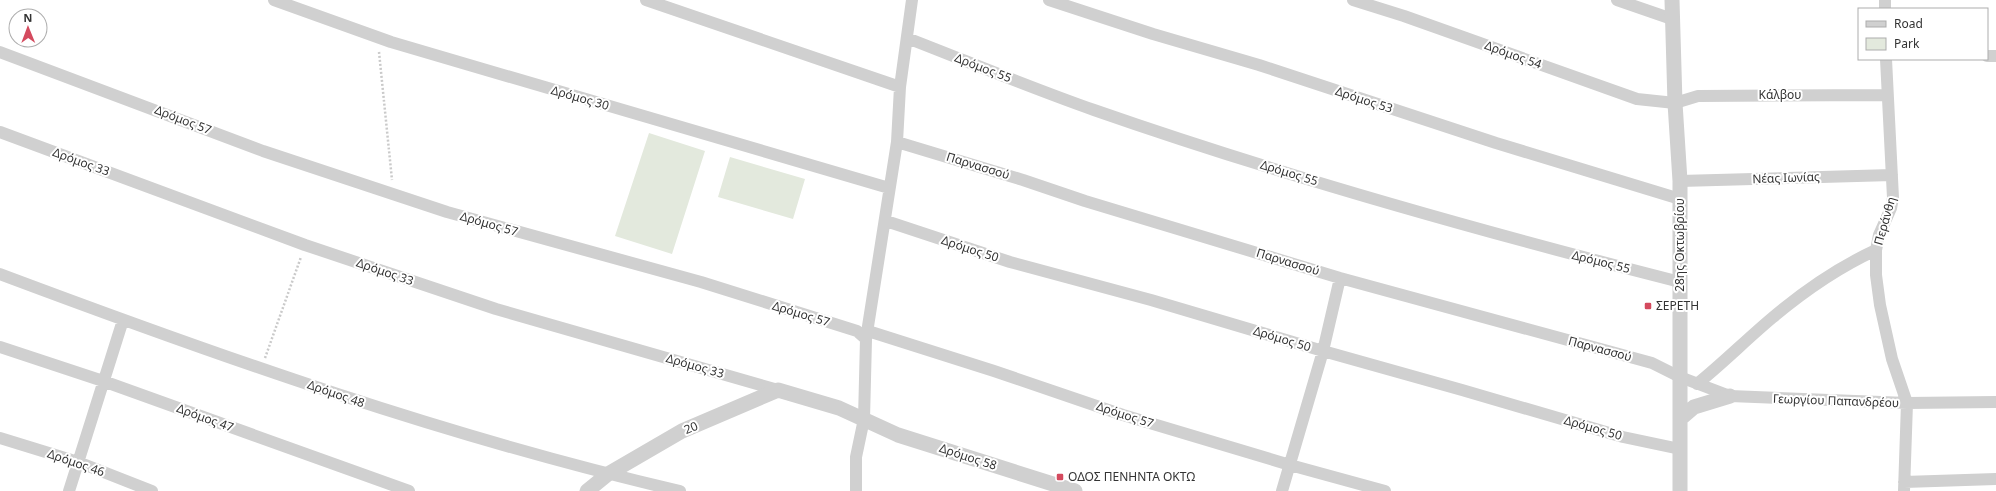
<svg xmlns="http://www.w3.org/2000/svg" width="1996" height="491" viewBox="0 0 1996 491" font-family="'Noto Sans',sans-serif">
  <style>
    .green { fill: #e3e9dd }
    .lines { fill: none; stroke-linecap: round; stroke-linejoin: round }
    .path { stroke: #cacaca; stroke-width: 2.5; stroke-dasharray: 2 2; stroke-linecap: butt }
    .minor { stroke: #d0d0d0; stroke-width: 12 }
    .tertiary { stroke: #d0d0d0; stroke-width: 15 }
    .poi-dot { fill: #d44a5e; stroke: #fff; stroke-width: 1.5 }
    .labels { text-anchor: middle; stroke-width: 4; stroke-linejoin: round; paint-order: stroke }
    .street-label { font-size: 12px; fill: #333; stroke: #fff }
    .poi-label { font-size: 12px; fill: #333; stroke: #fff; text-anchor: start }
  </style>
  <rect width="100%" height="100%" fill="#fff"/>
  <path class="green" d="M649,133L705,151L672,254L615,236Z
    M730,157L805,179L793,219L718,197Z"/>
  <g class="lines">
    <path class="path" d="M379,52L392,180
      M265,358L301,257"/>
    <path class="minor" d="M274,0L391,42L889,188
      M646,0L900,87
      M1049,0L1153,34L1259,65L1496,143L1680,199
      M1353,0L1404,16L1637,99L1675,103L1698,96L1887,95
      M1617,0L1672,19
      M1885,0V9
      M907,38C969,62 1031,88 1094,110C1286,177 1483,232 1680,282
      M0,52L263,151L447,212L701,282L857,331L866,339
      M1987,56H1996
      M1886,59L1893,198L1891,208L1879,235L1876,250V275L1880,305L1892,359L1907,403L1904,491
      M0,132L305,245L496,309L778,390
      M897,142L1023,180L1085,201L1340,278L1652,363L1680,377L1730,396L1907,403L1996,402
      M1680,181L1892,175
      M886,221L1010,262L1151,300L1323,351L1462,390L1623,437L1680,449
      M0,274C224,358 447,437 680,491
      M868,331L994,371L1123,415L1290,465L1385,491
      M0,347L103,381L409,491
      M1697,384C1723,363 1747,339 1772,318C1804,291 1839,267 1876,250
      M0,438L78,462L152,491
      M1904,482L1996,479
      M69,491L123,320
      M856,491V457L864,419L866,339L897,142L900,87L912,0
      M1282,491L1323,351L1340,278"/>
    <path class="tertiary" d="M1672,0L1675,103L1680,181V491
      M1680,419L1694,407L1730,396
      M587,491L608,474L682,431L778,390L839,408L898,435L1075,491"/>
  </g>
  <g class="poi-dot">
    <rect x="1644" y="302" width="8" height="8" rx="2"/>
    <rect x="1056" y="473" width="8" height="8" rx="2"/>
  </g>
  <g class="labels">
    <g class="street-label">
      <text transform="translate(1513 55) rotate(20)" y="4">Δρόμος 54</text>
      <text transform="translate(983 68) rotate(21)" y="4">Δρόμος 55</text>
      <text x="1780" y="99">Κάλβου</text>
      <text transform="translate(580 98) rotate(16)" y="4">Δρόμος 30</text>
      <text transform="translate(1364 100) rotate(18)" y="4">Δρόμος 53</text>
      <text transform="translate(183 120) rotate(21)" y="4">Δρόμος 57</text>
      <text transform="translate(81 162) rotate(20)" y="4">Δρόμος 33</text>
      <text transform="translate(978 166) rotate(17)" y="4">Παρνασσού</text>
      <text transform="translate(1289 173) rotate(17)" y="4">Δρόμος 55</text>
      <text transform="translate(1786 178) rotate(-2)" y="4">Νέας Ιωνίας</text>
      <text transform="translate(1885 221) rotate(-74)" y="4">Περάνθη</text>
      <text transform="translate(489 224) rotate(16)" y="4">Δρόμος 57</text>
      <text transform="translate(1680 245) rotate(-90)" y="4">28ης Οκτωβρίου</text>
      <text transform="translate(970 249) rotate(18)" y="4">Δρόμος 50</text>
      <text transform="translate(1288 262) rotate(17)" y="4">Παρνασσού</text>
      <text transform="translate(1601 262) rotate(14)" y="4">Δρόμος 55</text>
      <text transform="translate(385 272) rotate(19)" y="4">Δρόμος 33</text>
      <text transform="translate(801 314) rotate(17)" y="4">Δρόμος 57</text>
      <text transform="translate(1282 339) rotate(17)" y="4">Δρόμος 50</text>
      <text transform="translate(1600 349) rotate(15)" y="4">Παρνασσού</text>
      <text transform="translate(695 366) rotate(16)" y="4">Δρόμος 33</text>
      <text transform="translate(336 394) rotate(19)" y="4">Δρόμος 48</text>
      <text transform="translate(1836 401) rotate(2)" y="4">Γεωργίου Παπανδρέου</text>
      <text transform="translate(1125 415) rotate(18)" y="4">Δρόμος 57</text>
      <text transform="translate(205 418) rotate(20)" y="4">Δρόμος 47</text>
      <text transform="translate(691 428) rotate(-23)" y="4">20</text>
      <text transform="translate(1593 428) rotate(16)" y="4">Δρόμος 50</text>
      <text transform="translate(968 457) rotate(18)" y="4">Δρόμος 58</text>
      <text transform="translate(76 463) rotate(19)" y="4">Δρόμος 46</text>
    </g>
    <g class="poi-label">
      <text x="1656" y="310">ΣΕΡΕΤΗ</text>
      <text x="1068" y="481">ΟΔΟΣ ΠΕΝΗΝΤΑ ΟΚΤΩ</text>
    </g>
  </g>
  <rect x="1858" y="8" width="130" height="52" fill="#ffffff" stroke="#adadad"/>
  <rect x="1866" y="21" width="20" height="6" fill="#d0d0d0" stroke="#adadad"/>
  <text x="1894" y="28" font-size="12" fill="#333333">Road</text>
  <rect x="1866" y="38" width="20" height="12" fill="#e3e9dd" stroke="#adadad"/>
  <text x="1894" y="48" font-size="12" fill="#333333">Park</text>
  <g transform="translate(28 28) rotate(359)"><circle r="19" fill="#ffffff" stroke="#adadad"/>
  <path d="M0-3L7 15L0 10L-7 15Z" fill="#d44a5e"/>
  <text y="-6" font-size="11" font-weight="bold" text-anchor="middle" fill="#333333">N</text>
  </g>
</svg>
